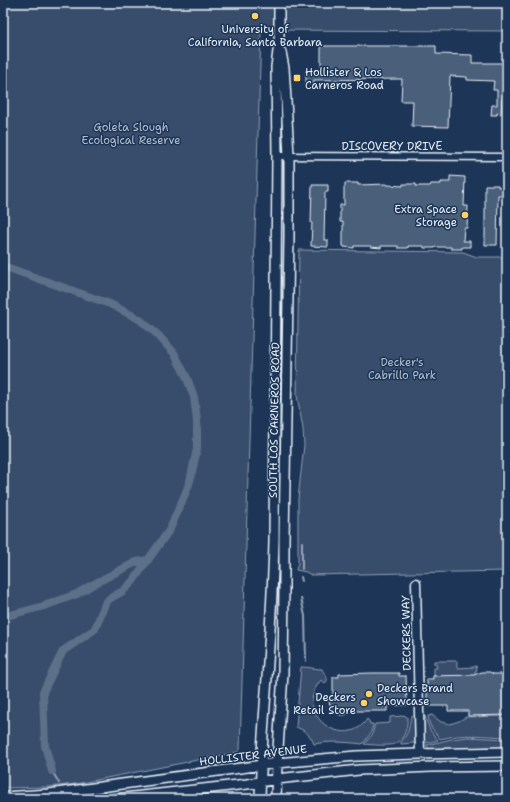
<svg xmlns="http://www.w3.org/2000/svg" width="510" height="802" viewBox="0 0 510 802" font-family="'Shantell Sans',sans-serif">
  <style>
    .green { fill: #374d6c; stroke: #909fb2 }
    .lines { fill: none; stroke-linecap: round; stroke-linejoin: round }
    .stream { stroke: #95a4b5; stroke-width: 2 }
    .canal { stroke: #5d7089; stroke-width: 8 }
    .building { fill: #495e7a; stroke: #e8f1f8 }
    .minor-casing { stroke: #e8f1f8; stroke-width: 9 }
    .tertiary-casing { stroke: #e8f1f8; stroke-width: 11 }
    .secondary-casing { stroke: #e8f1f8; stroke-width: 12 }
    .minor { stroke: #1d3557; stroke-width: 6 }
    .tertiary { stroke: #1d3557; stroke-width: 8 }
    .secondary { stroke: #1d3557; stroke-width: 9 }
    .poi-dot { fill: #ffd166; stroke: #1d3557; stroke-width: 1.5 }
    .labels { text-anchor: middle; stroke-width: 3; stroke-linejoin: round; paint-order: stroke }
    .poi-label { font-size: 11px; fill: #e8f1f8; stroke: #1d3557; text-anchor: start }
    .park-label { font-size: 11px; fill: #b3c0ce; stroke: #1d3557 }
    .street-label { font-size: 11px; fill: #e8f1f8; stroke: #1d3557 }
  </style>
  <rect width="100%" height="100%" fill="#1d3557"/>
  <filter id="ink" filterUnits="userSpaceOnUse"><feTurbulence type="fractalNoise" baseFrequency=".025" numOctaves="2"/><feDisplacementMap in="SourceGraphic" scale="8" xChannelSelector="R" yChannelSelector="G"/><feConvolveMatrix kernelMatrix="1 2 1 2 8 2 1 2 1" color-interpolation-filters="sRGB"/></filter>
  <g filter="url(#ink)">
    <path class="green" d="M3,3H507V31L261,30L240,750L238,752L76,784L48,787L3,788Z
      M299,250L463,252L477,257H507V571L311,575L306,572L296,570L298,563V499L304,445L303,429L297,395Z
      M434,661H457V668L474,667L476,666L477,670L475,671V676H434V668H437L436,664H434Z
      M301,667C308,667 315,669 322,669C324,674 328,676 327,681L325,683L321,680C291,714 346,752 367,719L369,721L370,724H373C372,732 368,738 362,744C346,742 330,741 314,744C311,735 304,730 296,727Z
      M404,715L407,717C408,725 405,740 395,744C390,746 371,745 364,744L372,735L375,724L390,723V717L403,716Z
      M432,715L441,722L450,724L459,721L466,717L507,716V737C482,736 465,733 440,739C434,731 429,727 428,716Z
      M411,716H415V743L401,744V742C405,737 408,733 409,727C410,723 410,719 411,716Z
      M425,716L430,730L438,740L431,742L424,743V719H425Z
      M468,737L507,739V747L489,748L488,747H486V748L432,749L428,748L426,745L452,739Z"/>
    <g class="lines">
      <path class="stream" d="M302,542V569
        M301,577L302,581
        M301,598L305,616L306,661
        M52,771L59,783"/>
      <path class="canal" d="M3,266L110,304L139,319L158,335L174,353L187,378L194,397L197,421V449L190,481L186,492L170,529L133,581L123,591L109,599L105,604L95,629L63,651L43,692L45,746L52,771
        M3,617L44,606L77,594L90,586L136,562L148,560"/>
    </g>
    <path class="building" d="M321,46H436V54L472,55V63H507V99H502L501,114L497,113V115H491L492,105H497V90H493L494,81L467,80V77L450,76L448,127L412,126L413,101H401L402,79L314,80V84H306V71H321Z
      M450,176L465,177L464,206H468L467,228H464L463,241H470V247H462V249H451V247H435V248H424V246H408V248H398V246H381V248L371,247V246H354V248L344,247V246H343V222H340V205H344V187H345V183H358V185L387,184V185L403,186V184H416V186H430L431,184H441V182H450Z
      M312,185H328V192H325L324,240H328V247L311,246L312,223H311Z
      M485,185H498V187H507V195H498L497,245H485Z
      M482,672H490L493,674H507V715L468,716V711H448V706H427V679H433V676L474,675Z
      M372,673H399V676H406L407,705L387,706V711H352L345,715H340L334,712L331,708L329,702L331,695L333,693V677H339V674Z"/>
    <g class="lines">
      <g class="minor-casing">
        <path id="minor" d="M277,156L507,157"/>
      </g>
      <g class="tertiary-casing">
        <path id="tertiary" d="M416,583L420,754"/>
      </g>
      <g class="secondary-casing">
        <path id="secondary" d="M3,797L49,794L277,763L356,756L420,754L507,752
          M115,799L186,791L247,784L277,779L359,770L432,767L507,766
          M260,799C261,758 264,718 267,678C270,632 273,586 274,541L277,156L276,67L279,43V3
          M276,799L277,763L283,674L284,587V539L289,237V156L286,100L284,68L281,52"/>
      </g>
      <use href="#minor" class="minor"/>
      <use href="#tertiary" class="tertiary"/>
      <use href="#secondary" class="secondary"/>
    </g>
  </g>
  <g class="poi-dot">
    <circle cx="255" cy="16" r="4"/>
    <rect x="293" y="74" width="8" height="8" rx="2"/>
    <circle cx="465" cy="215" r="4"/>
    <circle cx="369" cy="694" r="4"/>
    <circle cx="364" cy="703" r="4"/>
  </g>
  <g class="labels">
    <g class="poi-label">
      <text x="255" y="33" text-anchor="middle">University of<tspan x="255" dy="13">California, Santa Barbara</tspan></text>
      <text x="305" y="76">Hollister &amp; Los<tspan x="305" dy="13">Carneros Road</tspan></text>
      <text x="457" y="213" text-anchor="end">Extra Space<tspan x="457" dy="13">Storage</tspan></text>
      <text x="377" y="692">Deckers Brand<tspan x="377" dy="13">Showcase</tspan></text>
      <text x="356" y="701" text-anchor="end">Deckers<tspan x="356" dy="13">Retail Store</tspan></text>
    </g>
    <g class="park-label">
      <text x="131" y="131">Goleta Slough<tspan x="131" dy="13">Ecological Reserve</tspan></text>
      <text x="402" y="366">Decker's<tspan x="402" dy="13">Cabrillo Park</tspan></text>
    </g>
    <g class="street-label">
      <text x="392" y="150">DISCOVERY DRIVE</text>
      <text transform="translate(274 420) rotate(-89)" y="4">SOUTH LOS CARNEROS ROAD</text>
      <text transform="translate(406 633) rotate(-91)" y="4">DECKERS WAY</text>
      <text transform="translate(253 755) rotate(-7)" y="4">HOLLISTER AVENUE</text>
    </g>
  </g>
  <rect width="510" height="802" fill="none" stroke="#1d3557" stroke-width="16"/>
  <rect x="8" y="8" width="494" height="786" fill="none" stroke="#e8f1f8" stroke-width="1.5" filter="url(#ink)"/>
</svg>
